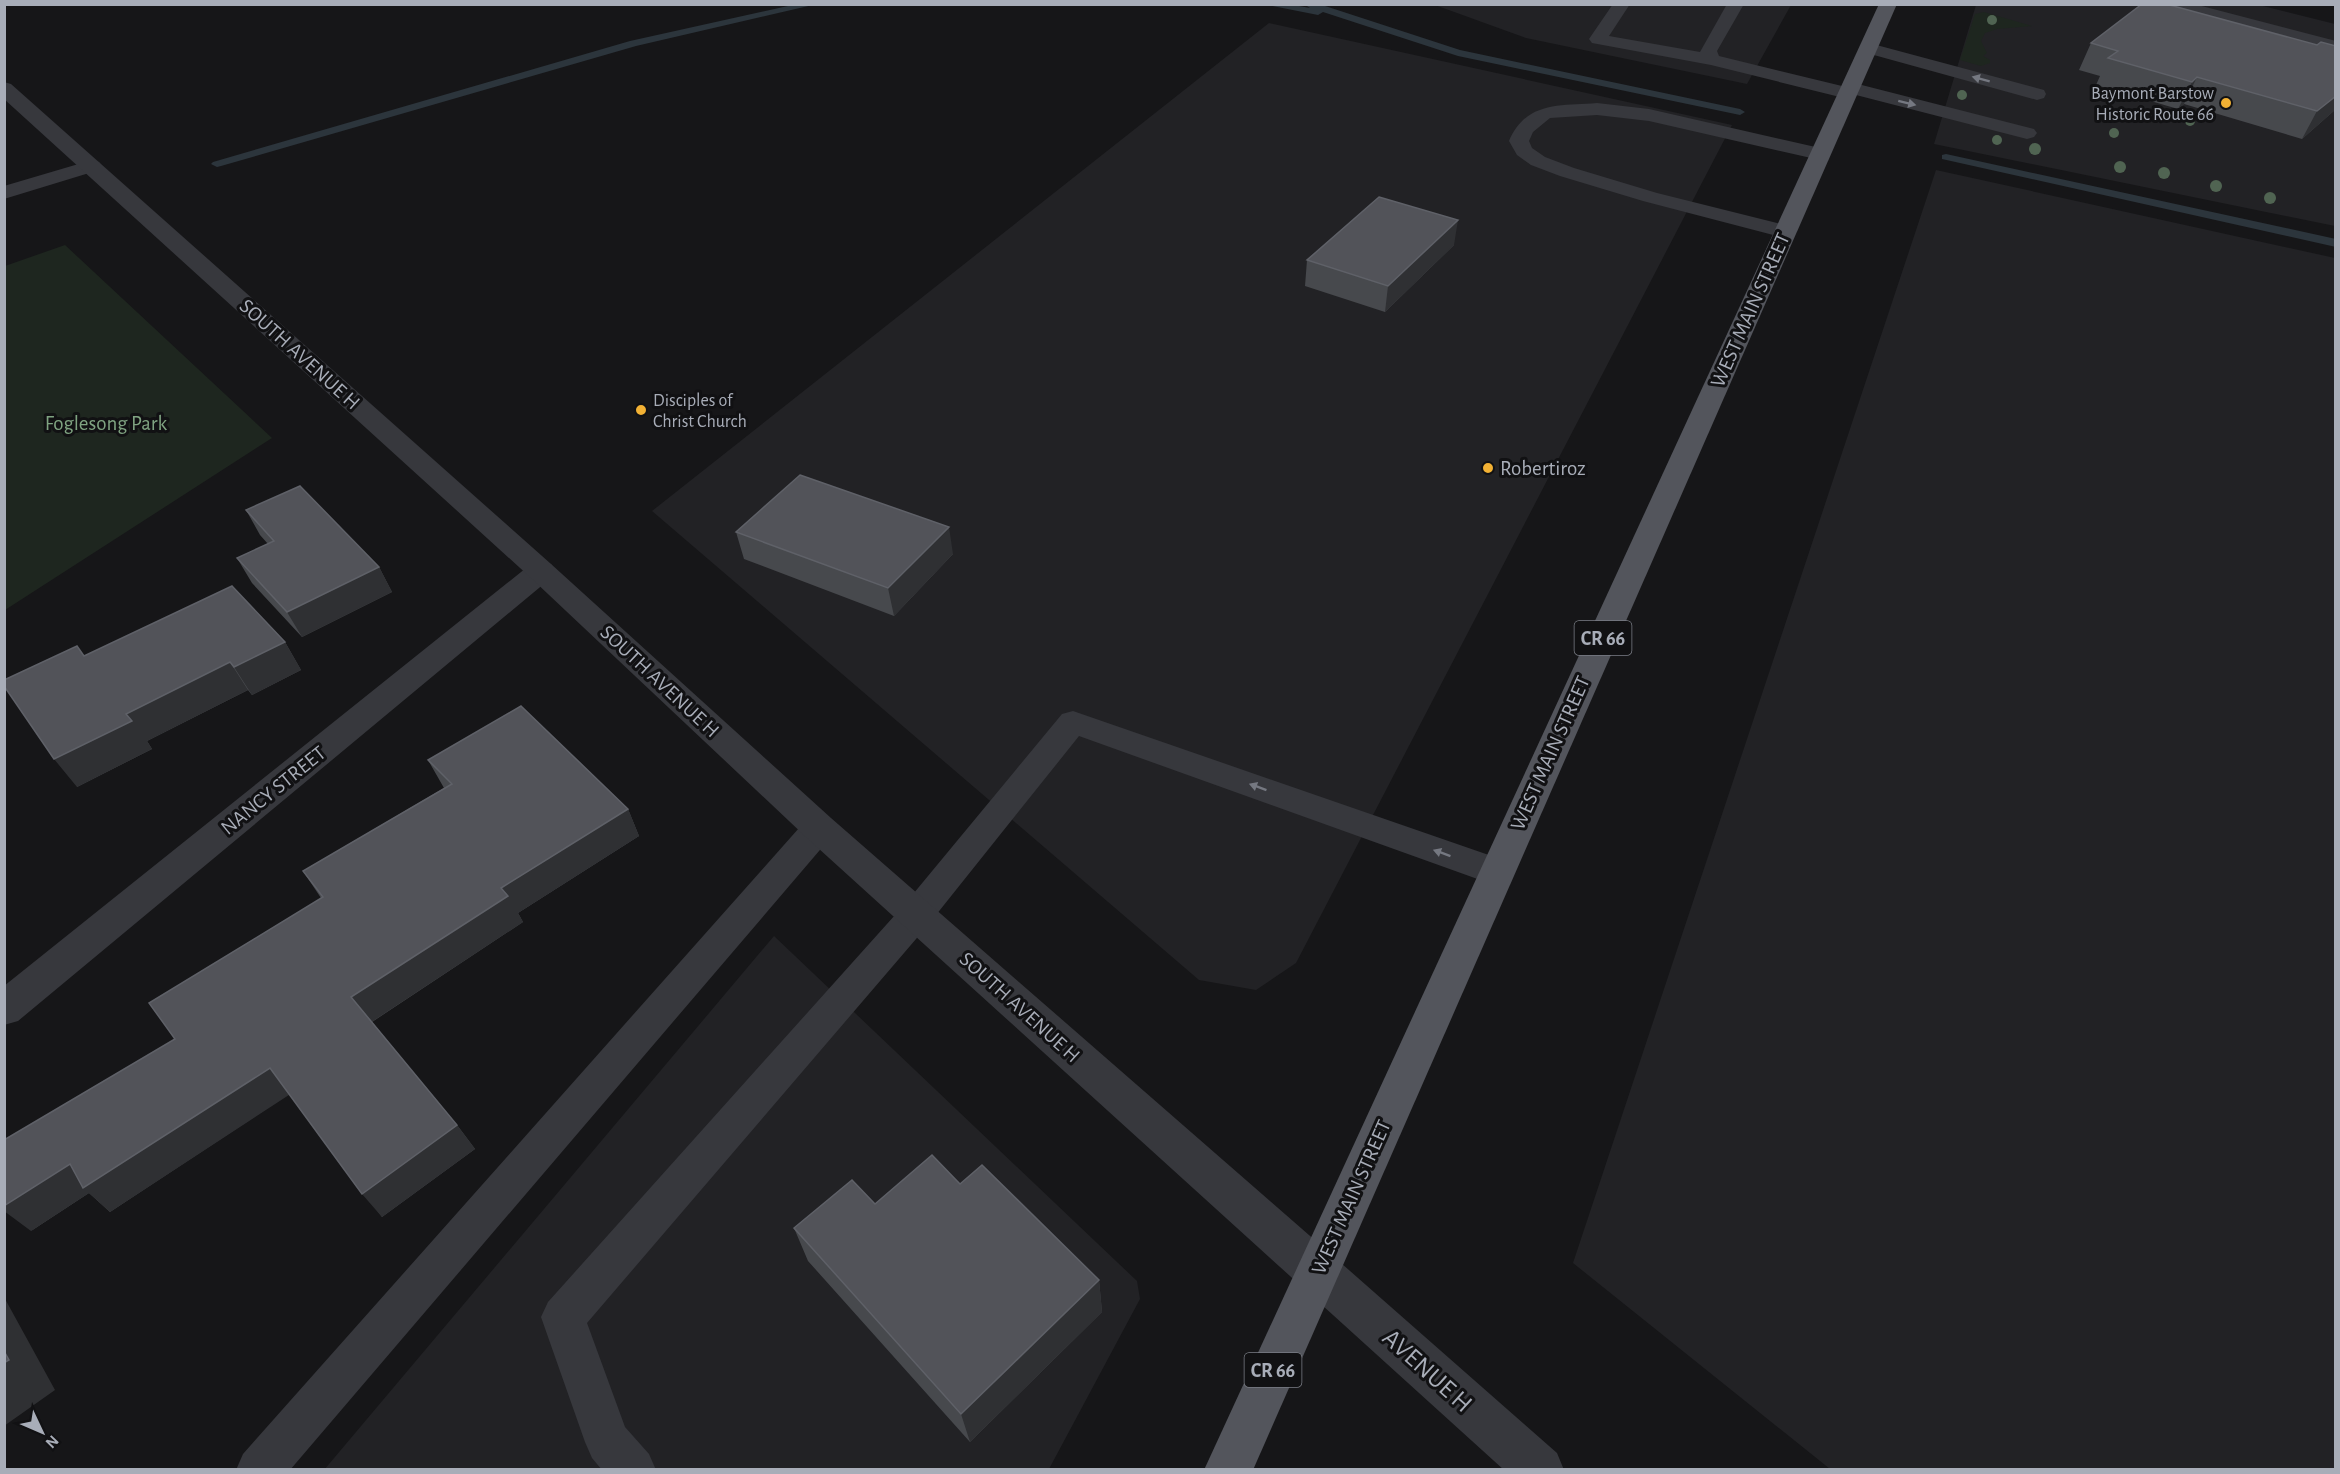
<svg xmlns="http://www.w3.org/2000/svg" width="2340" height="1474" viewBox="0 0 2340 1474" font-family="'Alegreya Sans',sans-serif">
  <style>
    .built { fill: #222225 }
    .green { fill: #1e261f }
    .lines { fill: none; stroke-linecap: round; stroke-linejoin: round }
    .stream { fill: #2c353c; fill-rule: evenodd }
    .service { fill: #37383d; fill-rule: evenodd }
    .minor { fill: #37383d; fill-rule: evenodd }
    .tertiary { fill: #37383d; fill-rule: evenodd }
    .primary { fill: #53555c; fill-rule: evenodd }
    .tree { fill: #506452 }
    .wall { fill: #47494d }
    .shaded-wall { fill: #2f3033 }
    .building { fill: #525359; stroke: #5f6168; stroke-width: 1.5 }
    .oneway { fill: #757881 }
    .poi-dot { fill: #f2b134; stroke: #111113; stroke-width: 2 }
    .labels { text-anchor: middle; stroke-width: 6; stroke-linejoin: round; paint-order: stroke }
    .far-poi-label { font-size: 18px; fill: #a8adb8; stroke: #111113; text-anchor: end }
    .shield { fill: #111113; stroke: #7b7e86; stroke-width: 1.5 }
    .shield-label { font-size: 20px; font-weight: bold; fill: #a8adb8 }
    .street-label { font-size: 21px; fill: #a8adb8; stroke: #111113 }
    .park-label { font-size: 21px; fill: #7fa381; stroke: #111113 }
    .poi-label { font-size: 21px; fill: #a8adb8; stroke: #111113; text-anchor: start }
    .near-street-label { font-size: 26px; fill: #a8adb8; stroke: #111113 }
  </style>
  <rect width="100%" height="100%" fill="#161618"/>
  <path class="built" d="M2255,4L2335,24V226L1934,144L1976,5Z
    M1435,5H1791L1747,84L1526,38Z
    M1269,23L1732,125L1296,963L1256,990L1199,980L652,511Z
    M1936,170L2335,258V1469H1830L1573,1263Z
    M774,936L1137,1281L1140,1299L1049,1469L324,1470Z"/>
  <path class="green" d="M1984,12L2032,26L1997,29L1985,33L1981,41L1987,53L1983,56L1990,60V63L1981,66L1960,60L1975,14Z
    M65,245L272,438L5,610V266Z"/>
  <g class="lines">
    <path class="stream" d="M797,4H817L636,46L221,166L217,167L211,164L213,162L630,41Z
      M1262,4H1288L1310,8L1304,4H1319L1460,50L1740,109L1745,112L1740,115L1458,56L1323,12L1318,15Z
      M1946,154L2336,239V247L1942,159V155Z"/>
    <path class="service" d="M1613,4H1630L1609,36L1700,52L1727,4H1744L1717,51L1719,56L1842,86L1850,82L2034,129L2037,133L2034,137L2027,139L1856,95L1848,99L1711,65L1592,43L1589,39Z
      M2164,4H2194L2336,41V52L2166,8Z
      M1869,43L2044,90L2046,94L2044,98L2037,100L1863,52L1860,48L1863,44Z
      M1597,103L1649,109L1820,148L1827,150L1830,154L1827,158L1820,160L1649,121L1597,115L1550,118L1533,132L1529,141L1532,148L1545,157L1574,168L1657,193L1793,227L1796,232L1793,237L1785,238L1643,201L1560,176L1531,165L1517,155L1509,141C1526,101 1560,106 1597,103Z
      M92,160L99,162L102,166L99,170L4,199V186Z
      M1073,711L1509,862L1514,872L1509,882L1497,886L1079,736L928,925L587,1323L625,1427L649,1454L656,1470H602L592,1458L585,1442L541,1317L548,1302L904,905L1062,714Z
      M819,815L831,819L836,828L831,837L290,1470H236L243,1454L807,819Z"/>
    <path class="minor" d="M541,561L551,564L556,571L551,578L18,1021L4,1025V986L531,564Z
      M1317,1249L1333,1256L1557,1453L1564,1470H1504L1301,1286L1295,1271L1301,1256Z"/>
    <path class="tertiary" d="M4,82L11,84L551,564L831,818L1333,1256L1339,1271L1333,1286L1317,1293L1301,1286L807,838L531,578L4,99Z"/>
    <path class="primary" d="M1879,4H1897L1253,1470H1204Z"/>
  </g>
  <g class="tree">
    <circle cx="1992" cy="20" r="5"/>
    <circle cx="1962" cy="95" r="5"/>
    <circle cx="2190" cy="121" r="5"/>
    <circle cx="2114" cy="133" r="5"/>
    <circle cx="1997" cy="140" r="5"/>
    <circle cx="2035" cy="149" r="6"/>
    <circle cx="2120" cy="167" r="6"/>
    <circle cx="2164" cy="173" r="6"/>
    <circle cx="2216" cy="186" r="6"/>
    <circle cx="2270" cy="198" r="6"/>
  </g>
  <path class="wall" d="M2091,43L2317,45L2336,46V109L2302,139L2184,104L2178,109L2096,85L2100,76L2079,70Z
    M1454,245L1385,312L1305,286L1307,260Z
    M246,510L379,567L392,592L302,637L252,583L237,558L268,544L260,535Z
    M736,532L953,554L894,616L744,559Z
    M285,642L301,670L252,695L248,690L147,741L152,749L77,787L84,656Z
    M428,760L628,809L639,836L518,913L523,922L372,1022L457,1125L475,1149L382,1217L289,1094L110,1212L89,1193L31,1231L175,1039L321,898L303,871L444,788Z
    M960,1184L1099,1280L1102,1312L970,1442L808,1261L794,1228L875,1204Z"/>
  <path class="shaded-wall" d="M2197,77L2184,104L2178,109L2192,82Z
    M2336,96V109L2302,139L2317,111Z
    M1458,220L1454,245L1385,312L1388,286Z
    M949,527L953,554L894,616L888,588Z
    M379,567L392,592L302,637L287,612Z
    M285,642L301,670L252,695L234,667Z
    M230,662L248,690L147,741L152,749L77,787L54,759L126,714Z
    M628,809L639,836L518,913L523,922L370,1023L351,997L501,888Z
    M270,1068L292,1093L110,1212L89,1193L31,1231L4,1211V1206L70,1164Z
    M457,1125L475,1149L382,1217L362,1194Z
    M1099,1280L1102,1312L970,1442L961,1414Z
    M4,1297L55,1390L4,1426Z"/>
  <path class="building" d="M2142,4H2166L2317,45L2321,42L2336,46V96L2317,111L2197,77L2192,82L2108,58L2118,51L2091,43Z
    M1379,197L1458,220L1388,286L1307,260Z
    M800,475L949,527L888,588L736,532Z
    M300,486L379,567L287,612L237,558L274,541L246,510Z
    M232,586L285,642L234,667L230,662L126,714L132,721L54,759L4,686V680L77,646L84,656Z
    M521,706L628,809L501,888L508,896L351,997L457,1125L362,1194L270,1068L83,1188L70,1164L4,1206V1140L175,1039L149,1003L323,897L303,871L452,784L428,760Z
    M932,1155L960,1184L982,1165L1099,1280L961,1414L794,1228L852,1180L875,1204Z
    M4,1351L9,1360L4,1363Z"/>
  <defs><path id="oneway-solid" d="M-6-.8H1V-3.2L6.5 0L1 3.2V.8H-6Z" transform="scale(1.5)"/></defs>
  <g class="oneway">
    <use href="#oneway-solid" transform="translate(1981 79) rotate(-165)"/>
    <use href="#oneway-solid" transform="translate(1907 103) rotate(14)"/>
    <use href="#oneway-solid" transform="translate(1258 787) rotate(-160)"/>
    <use href="#oneway-solid" transform="translate(1442 853) rotate(-160)"/>
  </g>
  <g class="poi-dot">
    <circle cx="2226" cy="103" r="6"/>
    <circle cx="641" cy="410" r="6"/>
    <circle cx="1488" cy="468" r="6"/>
  </g>
  <g class="labels">
    <g class="far-poi-label">
      <text x="2214" y="99">Baymont Barstow<tspan x="2214" dy="21">Historic Route 66</tspan></text>
      <text x="653" y="406" text-anchor="start">Disciples of<tspan x="653" dy="21">Christ Church</tspan></text>
    </g>
    <g class="shield">
      <rect x="1574.5" y="621" width="57" height="34" rx="4.5"/>
      <rect x="1244.5" y="1353" width="57" height="34" rx="4.5"/>
    </g>
    <g class="shield-label">
      <text x="1603" y="645">CR 66</text>
      <text x="1273" y="1377">CR 66</text>
    </g>
    <g class="street-label">
      <text transform="translate(1750 310) rotate(-66)" y="7">WEST MAIN STREET</text>
      <text transform="translate(300 354) rotate(42)" y="7">SOUTH AVENUE H</text>
      <text transform="translate(660 681) rotate(43)" y="7">SOUTH AVENUE H</text>
      <text transform="translate(1550 753) rotate(-66)" y="7">WEST MAIN STREET</text>
      <text transform="translate(273 790) rotate(-39)" y="7">NANCY STREET</text>
      <text transform="translate(1020 1007) rotate(42)" y="7">SOUTH AVENUE H</text>
      <text transform="translate(1351 1197) rotate(-66)" y="7">WEST MAIN STREET</text>
    </g>
    <g class="park-label">
      <text x="106" y="430">Foglesong Park</text>
    </g>
    <g class="poi-label">
      <text x="1500" y="475">Robertiroz</text>
    </g>
    <g class="near-street-label">
      <text transform="translate(1428 1370) rotate(42)" y="9">AVENUE H</text>
    </g>
  </g>
  <rect width="2340" height="1474" fill="none" stroke="#a8adb8" stroke-width="12"/>
  <g transform="translate(42 1432) rotate(134)" stroke="#111113" stroke-width="4.5" paint-order="stroke">
  <path d="M0-4.5L10 22L0 15L-10 22Z" fill="#a8adb8"/>
  <text y="-9" font-size="16" font-weight="bold" text-anchor="middle" fill="#a8adb8">N</text>
  </g>
</svg>
